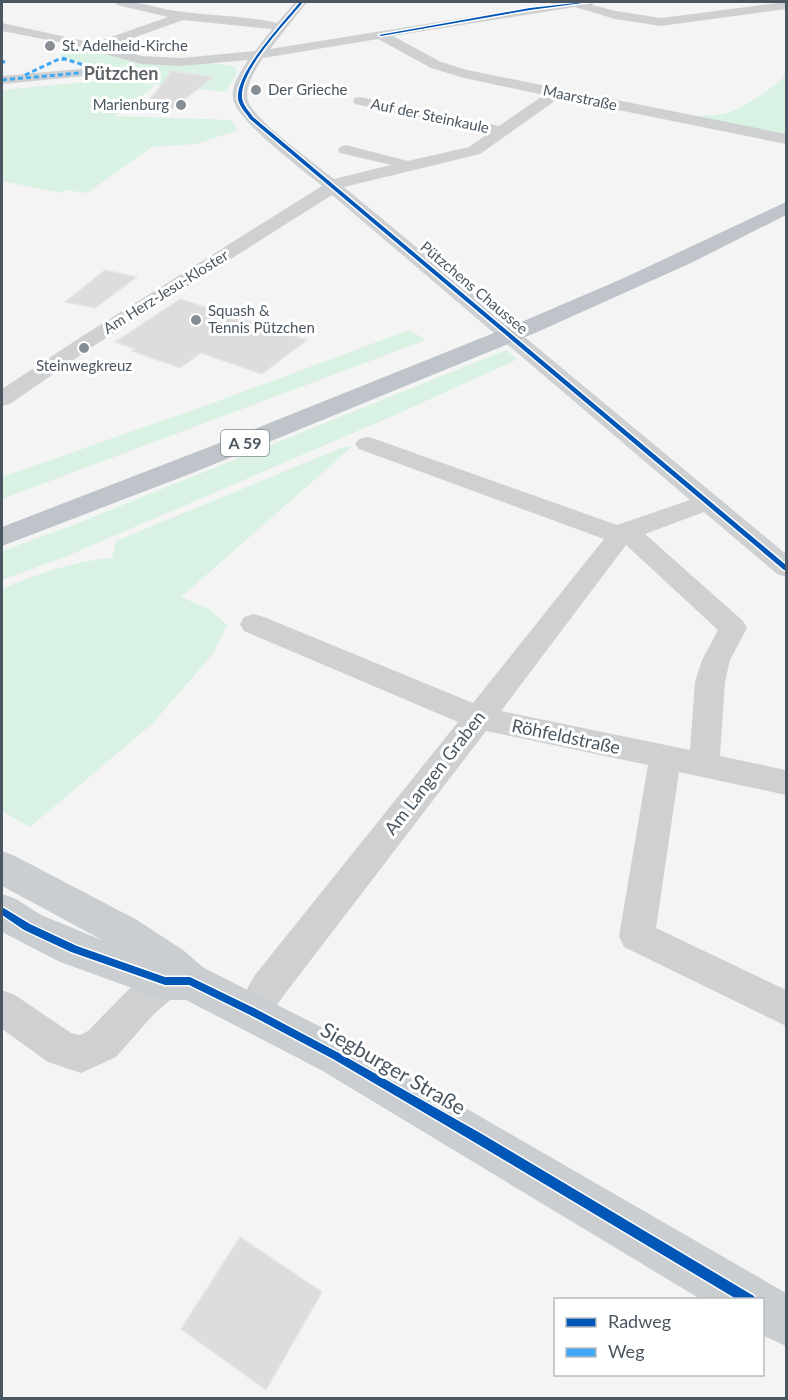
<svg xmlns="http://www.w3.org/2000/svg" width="788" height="1400" viewBox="0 0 788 1400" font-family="Lato,sans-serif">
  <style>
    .green { fill: #d9f2e3 }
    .building { fill: #ddddde; stroke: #e5e6e7; stroke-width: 1.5 }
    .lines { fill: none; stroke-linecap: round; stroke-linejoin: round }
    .minor { fill: #ced0d2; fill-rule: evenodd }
    .major { fill: #caced1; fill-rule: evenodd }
    .highway { fill: #bec4c9; fill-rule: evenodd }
    .quiet { stroke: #3fa9f5; stroke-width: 3; stroke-dasharray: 5 3; stroke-linecap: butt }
    .cycleway-casing { stroke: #fff; stroke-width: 3 }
    .cycleway { fill: #0057b8; fill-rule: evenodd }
    .poi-dot { fill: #868d94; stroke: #fff; stroke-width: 2 }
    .labels { text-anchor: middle; stroke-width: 6; stroke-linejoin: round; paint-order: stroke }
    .far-poi-label { font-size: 15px; fill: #4a5661; stroke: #fff; text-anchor: start }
    .far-street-label { font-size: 15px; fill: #4a5661; stroke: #fff }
    .shield { fill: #fff; stroke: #808990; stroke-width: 1.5 }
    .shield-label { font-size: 16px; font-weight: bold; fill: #4a5661 }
    .far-quarter-label { font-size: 18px; font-weight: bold; fill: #5f6368; stroke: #fff }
    .street-label { font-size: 18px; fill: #4a5661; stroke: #fff }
    .near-street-label { font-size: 21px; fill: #4a5661; stroke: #fff }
  </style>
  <rect width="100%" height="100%" fill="#f4f4f4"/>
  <path class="green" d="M81,47C109,55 136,64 166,65C189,66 213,60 235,67L237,72L226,92L144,83L59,55Z
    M106,72L155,86L115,116L231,120L238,130L196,144L152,147L87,193L66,190L61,193L2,181V90L108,80Z
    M786,75V136L694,118C705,113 716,117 727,113C748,106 770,90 786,75Z
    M409,330L426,340L2,499V477L210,404Z
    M506,350L518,359L395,415L67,556L2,580V551L68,527Z
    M353,446L181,597L209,609L227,625L212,655L152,724L30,827L2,811V589C37,574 73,561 112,558L116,541L341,448Z"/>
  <path class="building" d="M172,71L213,77L171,110L142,109Z
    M105,270L137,277L95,308L65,302Z
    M180,299L307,340L262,374L201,353L180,368L132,351L135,349L115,342Z
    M240,1237L322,1292L266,1390L181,1329Z"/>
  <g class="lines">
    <path class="minor" d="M115,2C139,0 161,10 184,12C215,16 247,16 277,23L295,2H307L270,49L563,2H594L592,5L616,11L661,18L786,2V9L661,26L615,19L575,7L393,36L441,62L467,70L786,134V144L559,98L480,154L344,187L786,554V577L777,574L704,512L645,534L743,621L747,628L730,660L725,682L720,756L786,770V795L679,772L656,928L786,990V1026L624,947L619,936L648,765L486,731L281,999L266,1024L253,1030L240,1024L234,1012L255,975L458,722L244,631L240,624L244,617L254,614L264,617L473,703L604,539L359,449L355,444L359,439L367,437L375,439L617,525L690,500L332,195L95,345L10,404L2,406V389L81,337L322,186C303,170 235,120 233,98C231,85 241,71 248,60L181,66L142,64L64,43L2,31V23L94,43L168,17L117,5ZM183,20L272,29L255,51L181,58L142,56L108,47ZM378,39L431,68L464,78L544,95L499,126L360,97L355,98L353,101L355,104L489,133L469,147L408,161L346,145L340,147L338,150L340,153L391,165L334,179C316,164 254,120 248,101C244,87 256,69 263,58ZM626,545L718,630L702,660L695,682L690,750L501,711Z
      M102,67L109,71L107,74L2,84V76Z
      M174,949L187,954L192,966L178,993L153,1015L116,1057L81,1073L48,1062L2,1029V990L15,995L71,1033L80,1035L88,1031L127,991L152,969L161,954Z"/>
    <path class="major" d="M2,851L15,856L137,920L183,950L204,968L351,1042L786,1293V1346L762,1335V1300H702L321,1070L186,1000H165L60,962L2,932V894L16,899L41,915L104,941L2,886Z"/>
    <path class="highway" d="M786,202V215L691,263L535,333L195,472L2,546V527L222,442L519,323L624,278Z"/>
    <path class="quiet" d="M62,58L96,69
      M2,63L5,61
      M25,75L57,60L66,59
      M2,80L102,71"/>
    <g class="cycleway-casing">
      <path id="cycleway" d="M300,2H303C286,23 240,70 242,97C242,104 249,111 253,117L786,565V570H784L250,119C246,113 239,106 238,99C235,73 284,22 300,2Z
        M585,2H590L530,10L381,36L379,35L530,8Z
        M2,907L30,924L77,946L165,977H190L256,1009L339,1053L482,1134L754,1296L755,1300H738L474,1142L333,1059L250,1015L189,985H165L71,952L24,930L2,915Z"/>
    </g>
    <use href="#cycleway" class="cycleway"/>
  </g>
  <g class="poi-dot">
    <circle cx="50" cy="46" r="6"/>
    <circle cx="256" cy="90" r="6"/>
    <circle cx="181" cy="105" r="6"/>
    <circle cx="196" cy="320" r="6"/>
    <circle cx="84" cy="348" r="6"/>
  </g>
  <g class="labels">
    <g class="far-poi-label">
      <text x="62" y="51">St. Adelheid-Kirche</text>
      <text x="268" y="95">Der Grieche</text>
      <text x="169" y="110" text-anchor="end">Marienburg</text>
      <text x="208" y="316">Squash &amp;<tspan x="208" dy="17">Tennis Pützchen</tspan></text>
      <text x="84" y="371" text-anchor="middle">Steinwegkreuz</text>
    </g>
    <g class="far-street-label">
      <text transform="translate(580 98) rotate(12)" y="5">Maarstraße</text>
      <text transform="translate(430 116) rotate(12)" y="5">Auf der Steinkaule</text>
      <text transform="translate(474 288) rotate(40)" y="5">Pützchens Chaussee</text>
      <text transform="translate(166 292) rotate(-32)" y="5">Am Herz-Jesu-Kloster</text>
    </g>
    <rect class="shield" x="221" y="430" width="48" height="26" rx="4.5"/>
    <g class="shield-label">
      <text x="245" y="449">A 59</text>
    </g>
    <g class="far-quarter-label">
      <text x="121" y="80">Pützchen</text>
    </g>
    <g class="street-label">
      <text transform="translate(566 737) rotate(12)" y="6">Röhfeldstraße</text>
      <text transform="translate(435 773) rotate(-52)" y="6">Am Langen Graben</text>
    </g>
    <g class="near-street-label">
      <text transform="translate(393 1069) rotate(30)" y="7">Siegburger Straße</text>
    </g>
  </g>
  <rect width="788" height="1400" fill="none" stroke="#4a5661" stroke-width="6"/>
  <rect x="554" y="1298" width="210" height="78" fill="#ffffff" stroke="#b7bbc0" stroke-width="1.5"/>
  <rect x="566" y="1318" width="30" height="9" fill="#0057b8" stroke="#b7bbc0" stroke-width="1.5"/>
  <text x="608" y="1328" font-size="18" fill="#4a5661">Radweg</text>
  <rect x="566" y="1348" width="30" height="9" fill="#3fa9f5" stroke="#b7bbc0" stroke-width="1.5"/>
  <text x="608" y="1358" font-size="18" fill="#4a5661">Weg</text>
</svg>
